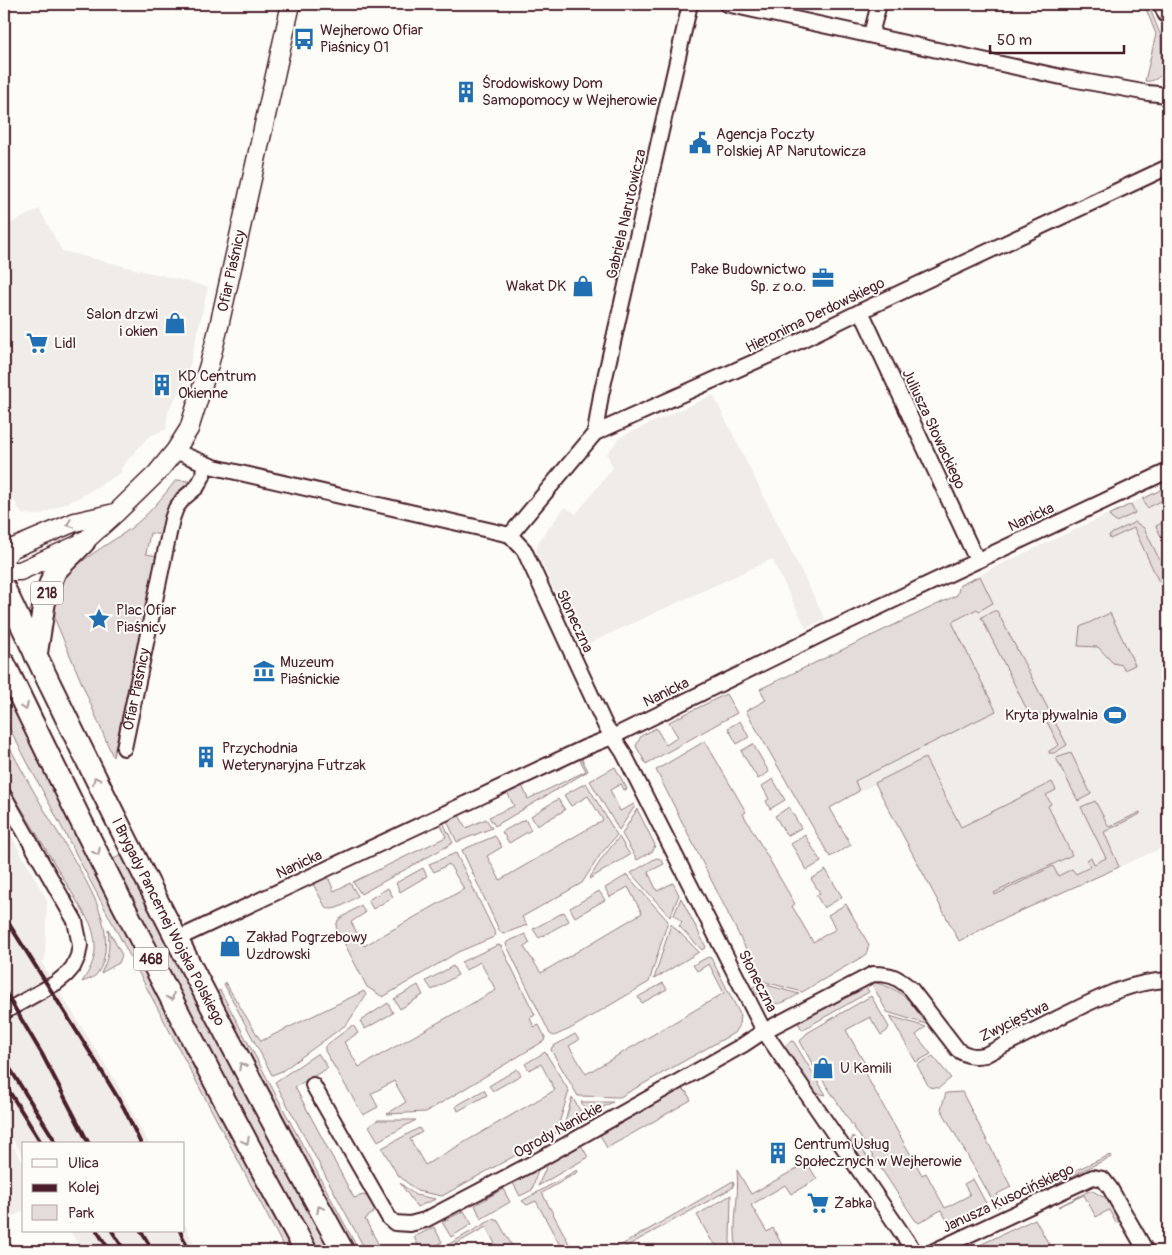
<svg xmlns="http://www.w3.org/2000/svg" width="1172" height="1255" viewBox="0 0 1172 1255" font-family="Pangolin,sans-serif">
  <style>
    .built { fill: #f0ece8 }
    .green { fill: #e3dcda; stroke: #967e82 }
    .lines { fill: none; stroke-linecap: round; stroke-linejoin: round }
    .minor-casing { stroke: #4a1f2b; stroke-width: 18 }
    .tertiary-casing { stroke: #4a1f2b; stroke-width: 21 }
    .secondary-casing { stroke: #4a1f2b; stroke-width: 24 }
    .primary-casing { stroke: #4a1f2b; stroke-width: 25 }
    .minor { stroke: #fdfcf7; stroke-width: 14 }
    .tertiary { stroke: #fdfcf7; stroke-width: 18 }
    .secondary { stroke: #fdfcf7; stroke-width: 20 }
    .primary { stroke: #fdfcf7; stroke-width: 21 }
    .rail { stroke: #4a1f2b; stroke-width: 4 }
    .oneway { stroke: #ac999b }
    .labels { text-anchor: middle; stroke-width: 4; stroke-linejoin: round; paint-order: stroke }
    .shield { fill: #fdfcf7; stroke: #806168; stroke-width: 1 }
    .shield-label { font-size: 14px; font-weight: bold; fill: #4a1f2b }
    .poi-label { font-size: 15px; fill: #4a1f2b; stroke: #fdfcf7; text-anchor: start }
    .street-label { font-size: 15px; fill: #4a1f2b; stroke: #fdfcf7 }
  </style>
  <rect width="100%" height="100%" fill="#fdfcf7"/>
  <filter id="ink" filterUnits="userSpaceOnUse"><feTurbulence type="fractalNoise" baseFrequency=".02" numOctaves="2"/><feDisplacementMap in="SourceGraphic" scale="10" xChannelSelector="R" yChannelSelector="G"/><feConvolveMatrix kernelMatrix="1 2 1 2 8 2 1 2 1" color-interpolation-filters="sRGB"/></filter>
  <g filter="url(#ink)">
    <path class="built" d="M39,209L62,251L208,287L187,377L168,411L166,429L148,437L121,468L122,472L78,498L39,515L22,514L4,484V227Z
      M713,395L825,619L806,628L772,559L581,647L536,551L539,541L565,507L576,514L613,468L607,454L620,437Z
      M1168,486V845L994,923L959,941L876,783L830,808L760,689L957,595L960,585L993,568Z
      M4,823L47,900L45,960L41,962L118,1085L149,1144H24V1158L4,1126Z
      M4,1132L24,1164V1211L4,1220Z
      M184,1222L197,1251H83L70,1231H184Z"/>
    <path class="green" d="M1144,4H1148L1161,36L1162,74C1157,79 1152,82 1145,81L1156,34Z
      M176,480L190,481L176,493L172,502L162,535L150,533L146,554L157,556L113,757L56,622C44,573 101,551 131,528C148,515 162,498 176,480Z
      M1168,486V500L1166,501L1165,499L1147,508L1143,499Z
      M1131,504L1135,513L1116,522L1111,518L1109,515Z
      M1168,520V551L1156,526Z
      M1135,522L1144,528L1168,577L1159,582L1134,528L1110,539L1109,535Z
      M980,576L993,603L979,611L977,609L952,622L996,711L855,781L859,791L830,808L851,845L830,857L746,711L766,700L760,689L957,595L960,585Z
      M994,611H997L1067,745L1054,753H1049V751L1059,745L1043,714L1031,718L981,617Z
      M1110,613L1135,665L1124,670L1122,665L1113,663L1098,647L1078,646L1080,627Z
      M4,690C95,880 192,1066 292,1251H286L4,718Z
      M726,694L737,713L646,764L636,746L641,736L656,728L666,745L678,737L669,722Z
      M740,721L749,737L737,744L728,728Z
      M4,737C21,769 38,800 57,831C71,855 91,886 100,912C107,931 109,959 96,975C92,979 87,980 82,982C96,961 99,947 90,923L4,779Z
      M705,741L746,812L743,814L795,904L792,906L813,942L836,929L828,915L846,904L869,945L866,954L862,957L802,992L762,981L656,770Z
      M753,744L769,772L758,779L741,751Z
      M1071,753L1091,794L1078,801L1056,758Z
      M581,757L588,771L495,826L489,817L514,806L507,792L522,785L528,799L586,771L579,758Z
      M925,758L961,827L1052,782L1056,790L1046,795L1051,804L1048,806L1072,855L994,893L995,895L1053,866L1058,876L1072,869L1076,874L1090,867L1087,860L1091,857L1094,864L1106,858L1081,807L1095,801L1109,827L1140,812V814L1104,832L1119,867L994,923L959,941L875,783Z
      M615,767L627,789L624,790L621,784L610,790L620,811L634,804L635,806L619,830L590,781Z
      M773,779L785,800L770,809L766,801L769,799L762,786Z
      M586,783L617,835L600,855L582,883L522,917L527,925L503,934L500,932L462,850L495,836L502,847L487,856L500,880L603,820L588,796L571,806L564,795Z
      M558,799L565,810L537,826L531,816Z
      M789,807L801,828L787,836L775,816Z
      M637,809L655,845L653,851L637,860L622,834Z
      M459,815L466,828L486,819L492,828L457,842L447,821Z
      M525,819L531,830L509,843L502,832Z
      M443,822L453,843L361,894L353,882L446,837L440,823Z
      M805,835L821,862L807,870L791,844Z
      M619,837L630,855L589,879L603,857Z
      M456,853L496,935L494,937L458,952L383,997L367,987L336,927L338,920L361,905L365,913L351,922L364,946L464,889L449,864L434,872L429,864Z
      M122,855L334,1251H317L267,1159L111,860Z
      M656,858L661,859L664,864L648,872L657,891L673,883L679,895L670,917L631,873Z
      M423,868L427,876L400,892L396,883Z
      M826,870L842,897L824,908L816,895L820,893L811,879Z
      M627,875L668,921L649,982L570,1029L554,1036L550,1034L506,944L507,942L525,934L530,943L524,947L541,973L642,913L628,887L610,897L605,888Z
      M328,877L334,891L350,883L358,896C348,902 336,912 326,908L313,884Z
      M388,888L393,897L373,909L368,900Z
      M599,891L605,900L575,917L570,908Z
      M681,898L706,947L702,950L679,926L682,922L674,915Z
      M564,912L569,921L539,938L533,929Z
      M671,924L699,952L654,979Z
      M108,929L122,955L119,963L101,973C109,958 110,946 108,929Z
      M498,945L501,946L535,1015L530,1018L534,1027L539,1025L545,1037L544,1041L426,1112L387,1114L406,1102L394,1081L371,1094L378,1107L363,1115L325,1051V1046L353,1025L358,1033L344,1042L359,1067L496,990L480,962L466,970L461,962Z
      M708,957L711,958L740,1014L739,1025L734,1033L620,1097L578,1096L551,1050L552,1047L575,1034L579,1040L569,1046L586,1074L724,993L709,964L697,971L693,965Z
      M453,966L458,975L432,990L426,981Z
      M225,982L261,1041L364,991L366,995L347,1024L282,1071L272,1075L224,984Z
      M871,982C901,987 911,1002 929,1025L887,1012Z
      M663,983L667,989L642,1003L638,997Z
      M759,983L799,994C785,1002 771,1012 761,993L756,995L752,988Z
      M418,985L423,995L400,1009L394,999Z
      M865,985L869,992L802,1030L798,1022Z
      M220,990L359,1251H356L217,992Z
      M871,996L889,1027L887,1031L881,1035L870,1017L846,1030L866,1066L862,1068L922,1175L926,1173L945,1208L970,1195L964,1184L973,1179L989,1209L952,1229L941,1210L919,1223L915,1220L820,1076L831,1069L826,1060L814,1067L800,1041L807,1033Z
      M388,1003L393,1013L365,1029L360,1021Z
      M890,1016L926,1027L916,1035L931,1054L916,1062Z
      M792,1041L794,1042L826,1095L816,1093L784,1047L788,1043Z
      M545,1052L569,1091L556,1133L442,1196L417,1191L397,1174L382,1148L419,1128L422,1132L410,1139L425,1165L555,1090L541,1064L529,1070L525,1064Z
      M318,1053L328,1068L295,1087L354,1198L363,1195L369,1197L375,1207L374,1212L365,1219L382,1251H366L275,1082Z
      M933,1056L951,1078L939,1088L929,1087L917,1065Z
      M517,1069L521,1075L493,1091L489,1086Z
      M681,1089L686,1091L691,1100L607,1148L600,1135Z
      M484,1090L487,1095L458,1111L456,1106Z
      M962,1092L1011,1187L997,1194L1002,1205L997,1208L941,1109L946,1093Z
      M572,1097L584,1117L563,1129Z
      M581,1102H613L588,1115Z
      M378,1120H416L378,1141L369,1126Z
      M853,1136L873,1165L864,1164L850,1144Z
      M581,1145L588,1157L538,1186L548,1163Z
      M1110,1155L1111,1157L1055,1184L1053,1180Z
      M807,1163L817,1179L791,1194L785,1185L751,1205L767,1232L773,1228L785,1251H737C731,1224 740,1198 737,1170L751,1194Z
      M538,1170L532,1190L520,1196L513,1183Z
      M577,1170L578,1172L542,1193L573,1251H563L536,1201L527,1205L522,1201Z
      M733,1181L734,1184L732,1188L618,1251H611Z
      M400,1183L415,1195L436,1199L417,1207Z
      M503,1189L510,1202L481,1219L475,1205Z
      M1089,1191H1093L1103,1197L1106,1195L1121,1220L1116,1223L1109,1210L1096,1217L1084,1195L1058,1207Z
      M731,1195L730,1241L732,1251H723L711,1240L697,1215Z
      M464,1211L472,1224L451,1237L442,1222Z
      M493,1219L498,1221L515,1251H499L486,1227L443,1251H437Z
      M1035,1219L1052,1250L1051,1251H1031L1027,1244L1012,1251H967Z
      M434,1227L442,1242L426,1251H421L414,1237Z"/>
    <g class="lines">
      <g class="minor-casing">
        <g id="minor">
          <path d="M726,4L1066,78L1148,93L1168,95"/>
          <path d="M871,34L879,4"/>
          <path d="M861,311L973,552L979,560"/>
          <path d="M595,433L601,395L690,4"/>
          <path d="M175,451L214,467L510,535L524,550L605,725L623,752L764,1031L914,1251"/>
          <path d="M510,535L595,433L783,349L861,311L1168,167"/>
          <path id="s1" d="M124,748L172,519L176,508L184,498L197,487L203,476L204,464"/>
          <path d="M4,796L75,921L80,945L78,956L73,967L67,974L56,983L4,1012"/>
          <path d="M177,939L584,748L612,737L826,632L1168,471"/>
          <path d="M313,1085L389,1218L395,1223L410,1224L425,1220L546,1156L743,1045L764,1031L873,974C892,974 897,977 911,989L958,1050C967,1056 974,1057 985,1055C1010,1042 1035,1030 1060,1017C1097,999 1127,982 1168,980"/>
          <path d="M934,1251L1093,1177L1103,1179L1110,1188L1146,1251"/>
        </g>
      </g>
      <g class="tertiary-casing">
        <g id="tertiary">
          <path d="M4,559L11,549L75,522L115,513"/>
          <path id="s2" d="M4,571H20L84,542L117,512L157,473L175,451L189,429L209,365L219,326L291,4"/>
        </g>
      </g>
      <g class="secondary-casing">
        <path id="secondary" d="M1164,4L1168,13"/>
      </g>
      <g class="primary-casing">
        <g id="primary">
          <path id="s3" d="M4,588C110,813 223,1034 343,1251"/>
          <path d="M36,656L45,598L55,571L84,542"/>
          <path d="M4,663C99,862 200,1058 306,1251"/>
        </g>
      </g>
      <use href="#minor" class="minor"/>
      <use href="#tertiary" class="tertiary"/>
      <use href="#secondary" class="secondary"/>
      <use href="#primary" class="primary"/>
      <path class="rail" d="M4,916L98,1065L124,1108L141,1144
        M4,990L42,1054L89,1144
        M4,1059L57,1144
        M4,1083L42,1144
        M97,1231L110,1251
        M112,1231L125,1251
        M141,1231L153,1251
        M180,1231L189,1251"/>
    </g>
    <defs><path id="oneway-chevron" d="M-2-3.5L2.5 0L-2 3.5" fill="none" stroke-width="1.6" stroke-linecap="round" stroke-linejoin="round" transform="scale(1.25)"/></defs>
    <g class="oneway">
      <use href="#oneway-chevron" transform="translate(70 524) rotate(159)"/>
      <use href="#oneway-chevron" transform="translate(25 707) rotate(64)"/>
      <use href="#oneway-chevron" transform="translate(96 780) rotate(-116)"/>
      <use href="#oneway-chevron" transform="translate(97 852) rotate(63)"/>
      <use href="#oneway-chevron" transform="translate(171 997) rotate(62)"/>
      <use href="#oneway-chevron" transform="translate(242 1066) rotate(-118)"/>
      <use href="#oneway-chevron" transform="translate(246 1141) rotate(62)"/>
      <use href="#oneway-chevron" transform="translate(320 1209) rotate(-119)"/>
    </g>
  </g>
  <defs>
    <g id="bus-bare" transform="scale(1.725)"><path d="M-5-6H5V4H4V6H2V4H-2V6H-4V4H-5ZM-3.5-4V0h7V-4ZM-3.5 1.2v1.5H-2V1.2ZM2 1.2v1.5H3.5V1.2Z" fill="#1f6fb2" stroke="#fdfcf7" stroke-width="2.5" paint-order="stroke"/></g>
    <g id="building-bare" transform="scale(1.725)"><path d="M-4-6H4V6H1V3H-1V6H-4ZM-2.5-4.3h1.7v1.8h-1.7ZM.8-4.3h1.7v1.8H.8ZM-2.5-1h1.7V.8h-1.7ZM.8-1h1.7V.8H.8Z" fill="#1f6fb2" stroke="#fdfcf7" stroke-width="2.5" paint-order="stroke"/></g>
    <g id="civic-bare" transform="scale(1.725)"><path d="M-.6-6.5H3V-4.5H.6V-3L4-1V1h2V6H-6V1h2V-1L-.6-3ZM-1.2 2.5V6h2.4V2.5Z" fill="#1f6fb2" stroke="#fdfcf7" stroke-width="2.5" paint-order="stroke"/></g>
    <g id="office-bare" transform="scale(1.725)"><path d="M-6-3h4V-5.5h4V-3h4V5H-6ZM-1-4.5V-3h2v-1.5ZM-6 0V1H6V0Z" fill="#1f6fb2" stroke="#fdfcf7" stroke-width="2.5" paint-order="stroke"/></g>
    <g id="shop-bare" transform="scale(1.725)"><path d="M-5-2.5h2.3a2.7 3.5 0 0 1 5.4 0H5L5.5 6h-11ZM-1.5-2.5h3a1.5 2.3 0 0 0-3 0Z" fill="#1f6fb2" stroke="#fdfcf7" stroke-width="2.5" paint-order="stroke"/></g>
    <g id="supermarket-bare" transform="scale(1.725)"><path d="M-6-5.5h2.5l.6 2H6L4.5 2H-2.5L-4.4-4H-6ZM-1.5 3.2a1.3 1.3 0 1 0 .1 0ZM3 3.2a1.3 1.3 0 1 0 .1 0Z" fill="#1f6fb2" stroke="#fdfcf7" stroke-width="2.5" paint-order="stroke"/></g>
    <g id="sight-bare" transform="scale(1.725)"><path d="M0-6L1.8-2.2L6-1.7L2.9 1.2L3.7 5.4L0 3.3L-3.7 5.4L-2.9 1.2L-6-1.7L-1.8-2.2Z" fill="#1f6fb2" stroke="#fdfcf7" stroke-width="2.5" paint-order="stroke"/></g>
    <g id="museum-bare" transform="scale(1.725)"><path d="M0-6L6-3V-2H-6V-3ZM-5-1h2V3h-2ZM-1-1h2V3h-2ZM3-1h2V3H3ZM-6 4H6V6H-6Z" fill="#1f6fb2" stroke="#fdfcf7" stroke-width="2.5" paint-order="stroke"/></g>
    <g id="stadium-bare" transform="scale(1.725)"><path d="M0-5a6.5 5 0 1 0 0 10a6.5 5 0 1 0 0-10ZM-3.5-1.8h7v3.6h-7Z" fill="#1f6fb2" stroke="#fdfcf7" stroke-width="2.5" paint-order="stroke"/></g>
  </defs>
  <g fill-rule="evenodd">
    <use href="#bus-bare" x="304" y="39"/>
    <use href="#building-bare" x="466" y="92"/>
    <use href="#civic-bare" x="700" y="143"/>
    <use href="#office-bare" x="823" y="278"/>
    <use href="#shop-bare" x="583" y="286"/>
    <use href="#shop-bare" x="175" y="323"/>
    <use href="#supermarket-bare" x="37" y="343"/>
    <use href="#building-bare" x="162" y="385"/>
    <use href="#sight-bare" x="99" y="619"/>
    <use href="#museum-bare" x="264" y="671"/>
    <use href="#stadium-bare" x="1115" y="715"/>
    <use href="#building-bare" x="206" y="757"/>
    <use href="#shop-bare" x="230" y="946"/>
    <use href="#shop-bare" x="823" y="1068"/>
    <use href="#building-bare" x="778" y="1153"/>
    <use href="#supermarket-bare" x="818" y="1203"/>
  </g>
  <g class="labels">
    <g class="shield">
      <rect x="31" y="581.5" width="32" height="23" rx="4"/>
      <rect x="133.5" y="947.5" width="35" height="23" rx="4"/>
    </g>
    <g class="shield-label">
      <text x="47" y="598">218</text>
      <text x="151" y="964">468</text>
    </g>
    <g class="poi-label">
      <text x="320" y="35">Wejherowo Ofiar<tspan x="320" dy="17">Piaśnicy 01</tspan></text>
      <text x="482" y="88">Środowiskowy Dom<tspan x="482" dy="17">Samopomocy w Wejherowie</tspan></text>
      <text x="716" y="139">Agencja Poczty<tspan x="716" dy="17">Polskiej AP Narutowicza</tspan></text>
      <text x="806" y="274" text-anchor="end">Pake Budownictwo<tspan x="806" dy="17">Sp. z o.o.</tspan></text>
      <text x="566" y="291" text-anchor="end">Wakat DK</text>
      <text x="158" y="319" text-anchor="end">Salon drzwi<tspan x="158" dy="17">i okien</tspan></text>
      <text x="54" y="348">Lidl</text>
      <text x="178" y="381">KD Centrum<tspan x="178" dy="17">Okienne</tspan></text>
      <text x="116" y="615">Plac Ofiar<tspan x="116" dy="17">Piaśnicy</tspan></text>
      <text x="280" y="667">Muzeum<tspan x="280" dy="17">Piaśnickie</tspan></text>
      <text x="1098" y="720" text-anchor="end">Kryta pływalnia</text>
      <text x="222" y="753">Przychodnia<tspan x="222" dy="17">Weterynaryjna Futrzak</tspan></text>
      <text x="246" y="942">Zakład Pogrzebowy<tspan x="246" dy="17">Uzdrowski</tspan></text>
      <text x="840" y="1073">U Kamili</text>
      <text x="794" y="1149">Centrum Usług<tspan x="794" dy="17">Społecznych w Wejherowie</tspan></text>
      <text x="834" y="1208">Żabka</text>
    </g>
    <g class="street-label">
      <text transform="translate(626 214) rotate(-77)" y="5">Gabriela Narutowicza</text>
      <text dy="5" stroke="none"><textPath href="#s2" startOffset="405">Ofiar Piaśnicy</textPath></text>
      <text transform="translate(815 315) rotate(-26)" y="5">Hieronima Derdowskiego</text>
      <text transform="translate(934 429) rotate(65)" y="5">Juliusza Słowackiego</text>
      <text transform="translate(1031 517) rotate(-25)" y="5">Nanicka</text>
      <text transform="translate(575 621) rotate(65)" y="5">Słoneczna</text>
      <text dy="5" stroke="none"><textPath href="#s1" startOffset="60">Ofiar Piaśnicy</textPath></text>
      <text transform="translate(666 692) rotate(-26)" y="5">Nanicka</text>
      <text transform="translate(299 864) rotate(-25)" y="5">Nanicka</text>
      <text dy="5" stroke="none"><textPath href="#s3" startOffset="372">I Brygady Pancernej Wojska Polskiego</textPath></text>
      <text transform="translate(758 981) rotate(63)" y="5">Słoneczna</text>
      <text transform="translate(1014 1021) rotate(-26)" y="5">Zwycięstwa</text>
      <text transform="translate(558 1130) rotate(-29)" y="5">Ogrody Nanickie</text>
      <text transform="translate(1008 1198) rotate(-25)" y="5">Janusza Kusocińskiego</text>
    </g>
  </g>
  <rect width="1172" height="1255" fill="none" stroke="#fdfcf7" stroke-width="20"/>
  <rect x="10" y="10" width="1152" height="1235" fill="none" stroke="#4a1f2b" stroke-width="2" filter="url(#ink)"/>
  <rect x="22" y="1142" width="162" height="90" fill="#fdfcf7" stroke="#b5a4a5"/>
  <rect x="32" y="1159" width="25" height="8" fill="#fdfcf7" stroke="#b5a4a5"/>
  <text x="68" y="1168" font-size="15" fill="#4a1f2b">Ulica</text>
  <rect x="32" y="1184" width="25" height="8" fill="#4a1f2b" stroke="#b5a4a5"/>
  <text x="68" y="1192" font-size="15" fill="#4a1f2b">Kolej</text>
  <rect x="32" y="1205" width="25" height="15" fill="#e3dcda" stroke="#b5a4a5"/>
  <text x="68" y="1218" font-size="15" fill="#4a1f2b">Park</text>
  <path d="M990 45v8h134v-8" fill="none" stroke="#4a1f2b" stroke-width="2.5"/>
  <text x="997" y="45" font-size="15" fill="#4a1f2b" stroke="#fdfcf7" stroke-width="4" paint-order="stroke">50 m</text>
</svg>
